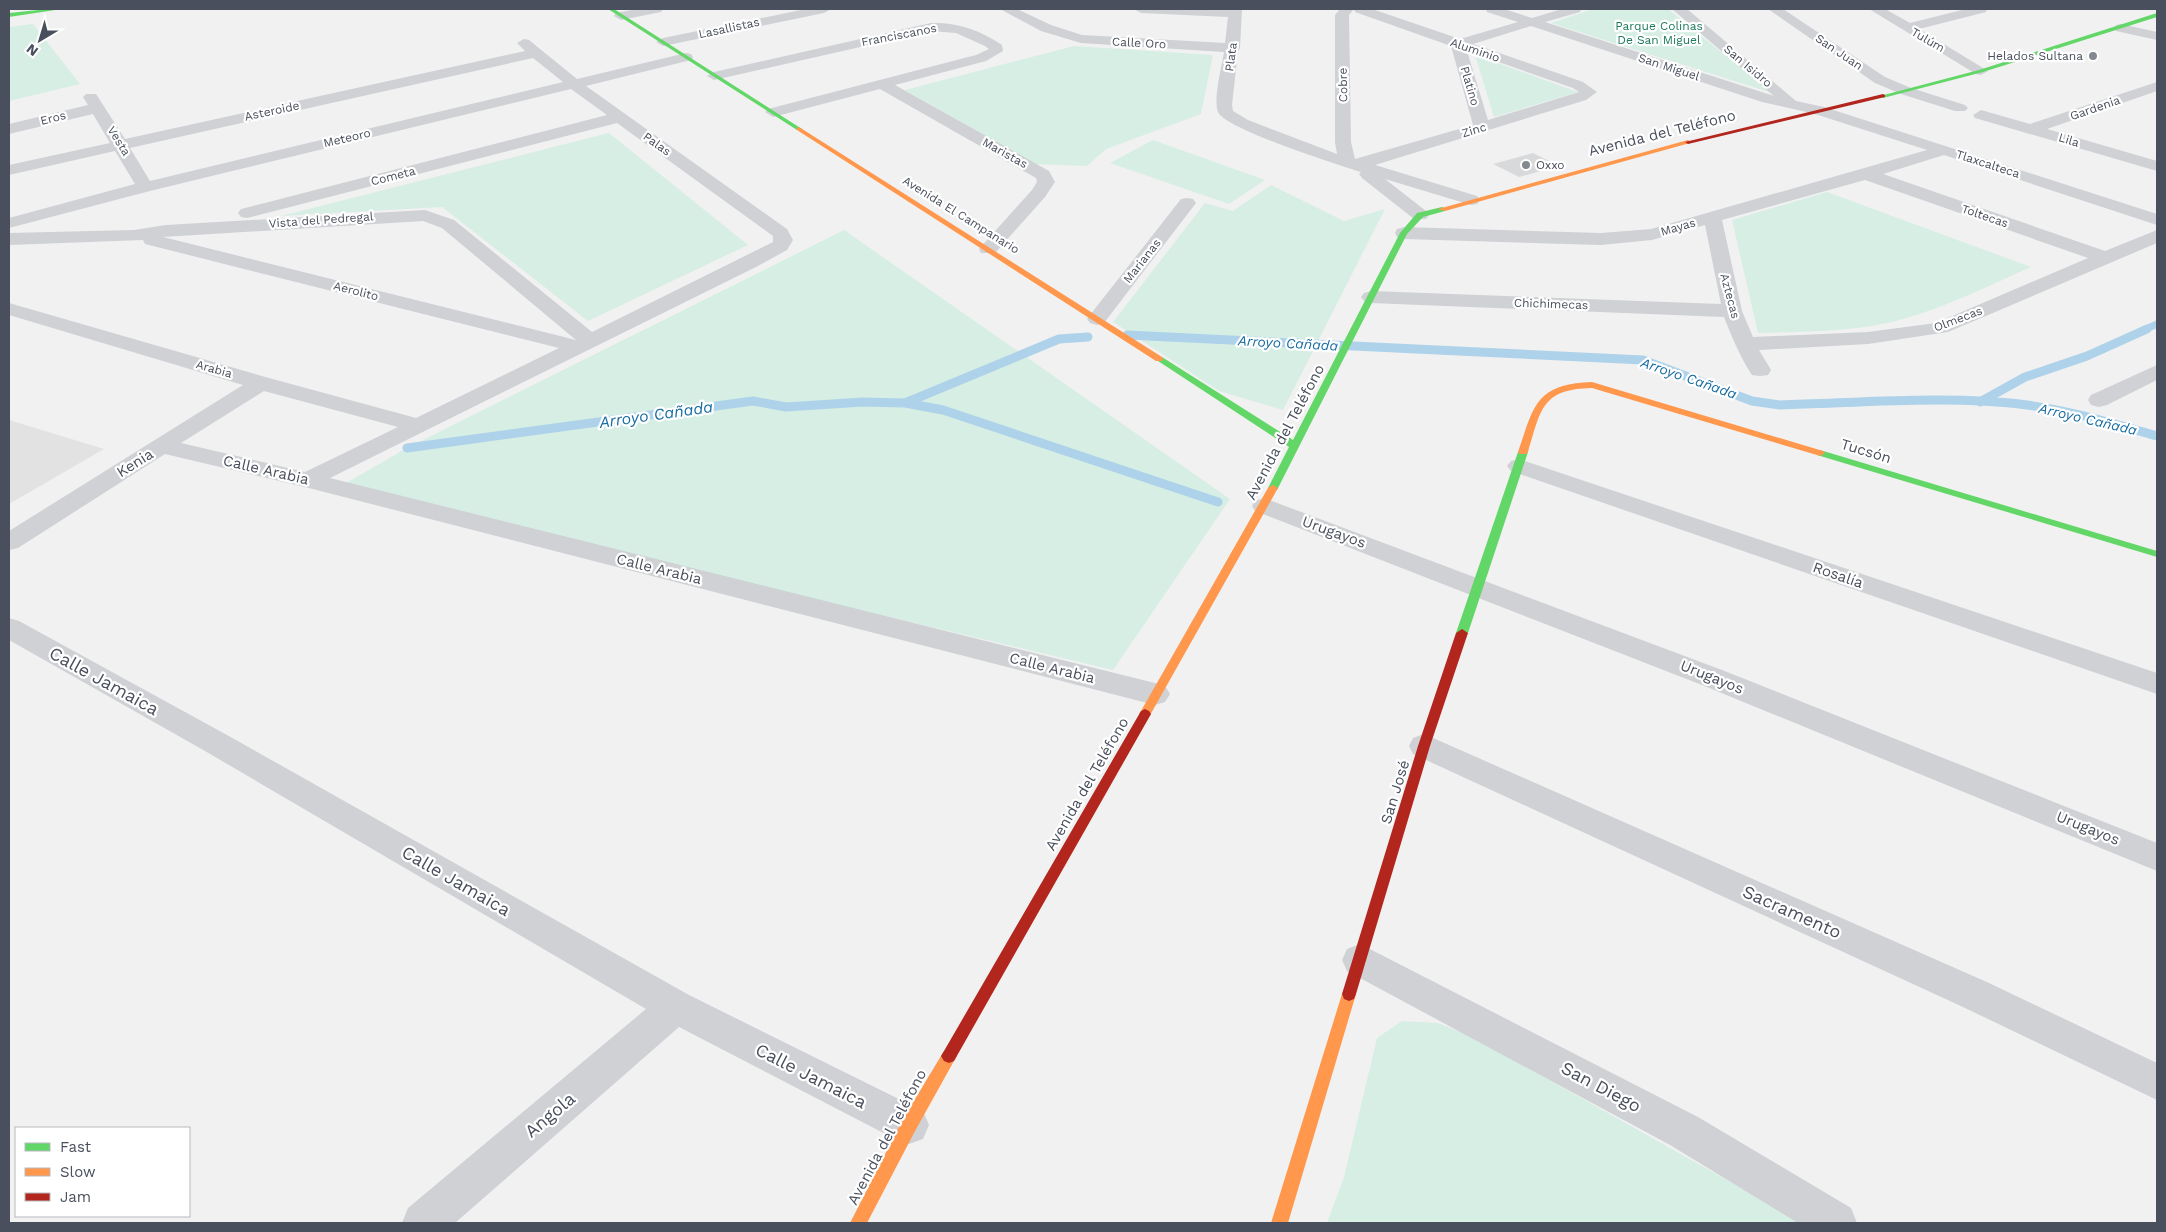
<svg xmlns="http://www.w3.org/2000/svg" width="2166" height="1232" viewBox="0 0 2166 1232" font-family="'Work Sans',sans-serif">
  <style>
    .education { fill: #e3e2e2 }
    .green { fill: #d7eee4 }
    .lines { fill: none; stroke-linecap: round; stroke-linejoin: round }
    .stream-far1 { stroke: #aed2e9; stroke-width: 7 }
    .stream { stroke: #aed2e9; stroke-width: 9 }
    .building { fill: #d8d9db }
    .street { fill: #cfd1d4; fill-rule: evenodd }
    .fast { fill: #63d668; fill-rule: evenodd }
    .slow { fill: #ff974d; fill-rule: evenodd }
    .jam { fill: #b3261e; fill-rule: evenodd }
    .poi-dot { fill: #848890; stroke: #fff; stroke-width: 2 }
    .labels { text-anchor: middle; stroke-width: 4.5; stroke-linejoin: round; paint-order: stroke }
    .far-park-label { font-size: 12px; fill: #1d7a5c; stroke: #fff }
    .far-street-label { font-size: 12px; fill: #494f5c; stroke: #fff }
    .far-poi-label { font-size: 12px; fill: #494f5c; stroke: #fff; text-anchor: end }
    .far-water-label { font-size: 14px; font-style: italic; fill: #166ba2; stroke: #fff }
    .street-label { font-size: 15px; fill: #494f5c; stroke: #fff }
    .water-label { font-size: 16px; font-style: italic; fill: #166ba2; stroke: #fff }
    .near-street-label { font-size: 18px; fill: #494f5c; stroke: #fff }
  </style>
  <rect width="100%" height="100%" fill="#f1f1f1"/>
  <path class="education" d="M9,420L104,449L9,504Z"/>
  <path class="green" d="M1593,9H1668L1772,93L1551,23Z
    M33,24L80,84L9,101V27Z
    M1074,46L1213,55L1201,114L1106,149L1087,166L1035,164L905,90Z
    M1475,55L1578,92L1494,117Z
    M609,133L748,245L588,321L442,207L281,216Z
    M1153,140L1265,180L1229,204L1110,163Z
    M1271,185L1344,221L1385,209L1283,410L1219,391L1113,322L1205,203L1233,211Z
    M1827,192L2031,267C1983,288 1929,316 1877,325C1837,332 1798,332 1758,333L1732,220Z
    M844,230L1230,499L1113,670L339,487L407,448Z
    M1402,1021L1438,1023L1471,1036L1803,1223H1327L1344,1177L1377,1038Z"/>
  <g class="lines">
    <path class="stream-far1" d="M2144,330L2157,324"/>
    <path class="stream" d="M1127,335L1643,360L1752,401L1780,405C1859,403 1950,395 2027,405C2072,411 2114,424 2157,436
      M1980,402L2025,377L2087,356L2147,329
      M905,403L1059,339L1088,337
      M407,448L753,401L786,407L863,402L905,403L943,410L1218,502"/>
  </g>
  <path class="building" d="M1533,153L1559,166L1519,177L1493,164Z"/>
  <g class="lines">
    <path class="street" d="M637,9H663L661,12L621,20L614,16L616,13Z
      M806,9H831L824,13L663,46L656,42L663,38Z
      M1000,9H1017L1051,25L1082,35L1225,43L1228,17L1141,13L1134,9H1242L1240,48L1238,51L1232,105L1233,111L1248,120L1337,154L1335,142V15L1340,9H1372L1460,39L1518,22L1487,12L1486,9H1504L1532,18L1562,9H1581L1580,12L1545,22L1774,96L1672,9H1687L1796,101L1824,107L2157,214V225L1944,155L1883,174L2105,251L2157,230V243L1948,332L1868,344L1759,350L1771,370L1768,375L1760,376L1752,375C1740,357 1732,337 1724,317L1371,303L1364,301L1361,297L1364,293L1371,291L1721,304L1705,225L1652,240L1601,245L1404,239L1397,237L1395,233L1397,229L1404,227L1601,233L1651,229L1927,150L1815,114L1762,102L1531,26L1473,44L1583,82L1597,92L1586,100L1375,165L1477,196L1480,200L1477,204L1471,205L1385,179L1426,211L1429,215L1426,219H1414L1362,178L1359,174L1361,172C1339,165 1225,129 1218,112C1213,99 1222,66 1224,52L1081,43L1041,31ZM1354,9L1355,12L1451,46L1473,125L1355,159L1351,142L1349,15ZM1467,51L1573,88L1579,92L1488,120ZM1865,180L2088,258L1936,323L1868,332L1753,337L1742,311L1722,220Z
      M1768,9H1783L1885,77L1911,88L1965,105L1968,108L1965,111H1955L1901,94L1875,83Z
      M1869,9H1885L1910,23L1966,9H1987L1986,12L1919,29L1988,71L1981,75L1976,74Z
      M931,23C957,22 980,30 1002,45L1003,51L986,61L895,85L1049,171L1055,182L1045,197L995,253H981L979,249L1032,190L1037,182L1036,178L880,89L773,117L765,112L768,109L976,55L989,49L985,46L956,33L931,31L714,80L707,76L714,72Z
      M2121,24L2157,32V40L2116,31L2114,28L2116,25Z
      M524,39L529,40L577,79L686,53L691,54L693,57L691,60L586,86L787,229L793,240L787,250L756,267L330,478L1155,683L1165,686L1170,694L1165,702L1155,705L305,487L165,454L18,548L9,550V531L243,385L9,315V303L269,378L416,418L559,348L145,244L143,240L9,245V233L134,230L166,225L425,210L454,220L592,332L773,242V236L617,123L247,218L241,217L238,213L241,209L607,115L571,89L150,191L9,228V218L135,184L115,151L9,175V165L110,143L93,114L9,134V124L88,105L83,97L86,94H96L125,139L525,51L517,43ZM533,58L563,82L150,181L130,148ZM423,221L442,228L576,340L163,237ZM264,391L398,427L305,472L181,443Z
      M2157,82V91L2047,129L2157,161V171L1975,118L1973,115L1981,110L2030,124Z
      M1187,198L1193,199L1196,203L1104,323L1097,325L1090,323L1087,319L1090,315L1181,199Z
      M2157,365V380L2107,405L2099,407L2091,405L2088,400L2091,395Z
      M1519,459L2157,673V694L1511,471L1507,466L1511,461Z
      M1264,498L1722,670L2157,843V871L1702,685L1255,511L1252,506L1255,501Z
      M9,618L19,621L227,735L689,995L923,1111L929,1125L923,1139L909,1144L895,1139L679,1027L455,1223H402L408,1208L646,1009L205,751L9,640Z
      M1424,734L1989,983L2157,1063V1100L1963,1007L1413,754L1409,746L1413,738Z
      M1360,944L1698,1117L1851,1208L1857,1223H1798L1670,1145L1347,971L1342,960L1347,949Z"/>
    <path class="fast" d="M48,9H62L9,17V13Z
      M608,9H614L802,129L797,130Z
      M2157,13V17L1983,72L1883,98L1880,96L1979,70Z
      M1442,207L1446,209L1445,211L1423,217L1407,234L1278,488L1277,490H1269L1268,488L1289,447L1155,359L1156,357H1162L1293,440L1400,233L1417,213Z
      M1523,449L1528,452L1468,633L1466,636H1458L1456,633L1518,452Z
      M1820,450L2157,551V557L1817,455L1815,453L1817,451Z"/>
    <path class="slow" d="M799,127L1162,357L1163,359L1162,361H1156L797,130L796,129Z
      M1688,140L1691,142L1690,143L1445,211L1438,209Z
      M1592,382L1823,451L1825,453L1820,456L1817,455L1592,388C1541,389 1541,410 1528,452L1526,454H1520L1518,452C1534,405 1536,384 1592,382Z
      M1273,485L1278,488L1149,717H1141L1139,714L1141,711L1268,488Z
      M1349,987L1354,989L1356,994L1288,1223H1271L1342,994L1344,989Z
      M949,1049L954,1051L957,1056L954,1061L915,1131L867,1223H850L903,1119L944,1051Z"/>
    <path class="jam" d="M1883,94L1885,95V97L1688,144L1685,142Z
      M1462,629L1468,633L1430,746L1356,994L1354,999L1349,1001L1344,999L1342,994L1418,746L1456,633Z
      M1145,709L1149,711L1151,714L954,1061L949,1063L944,1061L941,1056L944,1051L1141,711Z"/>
  </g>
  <g class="poi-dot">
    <circle cx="2093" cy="56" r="5"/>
    <circle cx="1526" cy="165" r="5"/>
  </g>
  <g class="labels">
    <g class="far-park-label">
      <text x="1659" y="30">Parque Colinas<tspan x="1659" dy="14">De San Miguel</tspan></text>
    </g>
    <g class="far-street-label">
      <text transform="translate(729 28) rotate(-12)" y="4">Lasallistas</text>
      <text transform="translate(899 35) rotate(-11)" y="4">Franciscanos</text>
      <text transform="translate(1928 40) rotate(30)" y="4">Tulúm</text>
      <text transform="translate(1139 43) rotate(3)" y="4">Calle Oro</text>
      <text transform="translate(1475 50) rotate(19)" y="4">Aluminio</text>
      <text transform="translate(1839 52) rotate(34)" y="4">San Juan</text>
      <text transform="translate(1231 57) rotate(-82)" y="4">Plata</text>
      <text transform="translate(1748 66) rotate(40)" y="4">San Isidro</text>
      <text transform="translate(1669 67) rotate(18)" y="4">San Miguel</text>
      <text transform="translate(1343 85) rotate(-91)" y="4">Cobre</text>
      <text transform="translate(1470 86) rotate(74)" y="4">Platino</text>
      <text transform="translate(2095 108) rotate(-19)" y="4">Gardenia</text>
      <text transform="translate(272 111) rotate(-12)" y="4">Asteroide</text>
      <text transform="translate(53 118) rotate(-14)" y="4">Eros</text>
      <text transform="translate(1474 130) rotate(-17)" y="4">Zinc</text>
      <text transform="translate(347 138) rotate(-13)" y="4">Meteoro</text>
      <text transform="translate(2069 140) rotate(17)" y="4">Lila</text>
      <text transform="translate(119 141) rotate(58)" y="4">Vesta</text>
      <text transform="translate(657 144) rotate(36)" y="4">Palas</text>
      <text transform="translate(1005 153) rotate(29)" y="4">Maristas</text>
      <text transform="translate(1988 164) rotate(18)" y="4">Tlaxcalteca</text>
      <text transform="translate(393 176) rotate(-14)" y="4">Cometa</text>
      <text transform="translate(961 215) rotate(32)" y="4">Avenida El Campanario</text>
      <text transform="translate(1985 216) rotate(19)" y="4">Toltecas</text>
      <text transform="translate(321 220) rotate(-4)" y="4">Vista del Pedregal</text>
      <text transform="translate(1678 227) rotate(-16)" y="4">Mayas</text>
      <text transform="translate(1142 261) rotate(-52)" y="4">Marianas</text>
      <text transform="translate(356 291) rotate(14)" y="4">Aerolito</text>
      <text transform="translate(1730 296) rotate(75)" y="4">Aztecas</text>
      <text transform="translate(1551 304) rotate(2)" y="4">Chichimecas</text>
      <text transform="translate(1958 319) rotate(-21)" y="4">Olmecas</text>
      <text transform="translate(214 369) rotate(16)" y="4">Arabia</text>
    </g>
    <g class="far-poi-label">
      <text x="2083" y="60">Helados Sultana</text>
      <text x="1536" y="169" text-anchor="start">Oxxo</text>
    </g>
    <g class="far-water-label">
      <text transform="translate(1288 343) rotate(3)" y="5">Arroyo Cañada</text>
      <text transform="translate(1689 378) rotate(19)" y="5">Arroyo Cañada</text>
      <text transform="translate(2088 419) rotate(13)" y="5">Arroyo Cañada</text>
    </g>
    <g class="street-label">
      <text transform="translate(1662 133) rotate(-14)" y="5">Avenida del Teléfono</text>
      <text transform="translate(1285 432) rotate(-62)" y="5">Avenida del Teléfono</text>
      <text transform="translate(1866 451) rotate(17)" y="5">Tucsón</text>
      <text transform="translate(135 463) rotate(-32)" y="5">Kenia</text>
      <text transform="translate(266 470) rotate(13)" y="5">Calle Arabia</text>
      <text transform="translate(1334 532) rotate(20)" y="5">Urugayos</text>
      <text transform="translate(659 569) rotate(14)" y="5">Calle Arabia</text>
      <text transform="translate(1838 575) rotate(19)" y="5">Rosalía</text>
      <text transform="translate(1052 668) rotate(14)" y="5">Calle Arabia</text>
      <text transform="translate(1712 677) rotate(22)" y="5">Urugayos</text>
      <text transform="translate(1087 784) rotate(-60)" y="5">Avenida del Teléfono</text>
      <text transform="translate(1395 792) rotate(-73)" y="5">San José</text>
      <text transform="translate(2088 828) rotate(22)" y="5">Urugayos</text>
      <text transform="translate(887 1137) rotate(-62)" y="5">Avenida del Teléfono</text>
    </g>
    <g class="water-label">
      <text transform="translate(656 414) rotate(-8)" y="6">Arroyo Cañada</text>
    </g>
    <g class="near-street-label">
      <text transform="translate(104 681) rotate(29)" y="6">Calle Jamaica</text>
      <text transform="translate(456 881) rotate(30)" y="6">Calle Jamaica</text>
      <text transform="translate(1792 912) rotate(24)" y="6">Sacramento</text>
      <text transform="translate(811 1076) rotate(27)" y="6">Calle Jamaica</text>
      <text transform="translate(1601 1087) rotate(28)" y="6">San Diego</text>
      <text transform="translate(550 1115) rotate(-40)" y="6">Angola</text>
    </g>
  </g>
  <rect width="2166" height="1232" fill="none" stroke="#494f5c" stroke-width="20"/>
  <rect x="15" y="1127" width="175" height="90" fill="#ffffff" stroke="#b6b9be"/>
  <rect x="25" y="1143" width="25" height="8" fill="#63d668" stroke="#b6b9be"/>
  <text x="60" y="1152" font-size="15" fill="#494f5c">Fast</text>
  <rect x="25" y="1168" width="25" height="8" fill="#ff974d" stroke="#b6b9be"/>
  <text x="60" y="1177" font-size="15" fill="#494f5c">Slow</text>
  <rect x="25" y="1193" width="25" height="8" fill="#b3261e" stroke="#b6b9be"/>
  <text x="60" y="1202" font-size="15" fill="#494f5c">Jam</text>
  <g transform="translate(40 40) rotate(218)" stroke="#ffffff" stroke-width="4" paint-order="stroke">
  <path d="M0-4L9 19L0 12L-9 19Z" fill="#494f5c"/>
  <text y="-8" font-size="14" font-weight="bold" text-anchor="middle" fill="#494f5c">N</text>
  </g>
</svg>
